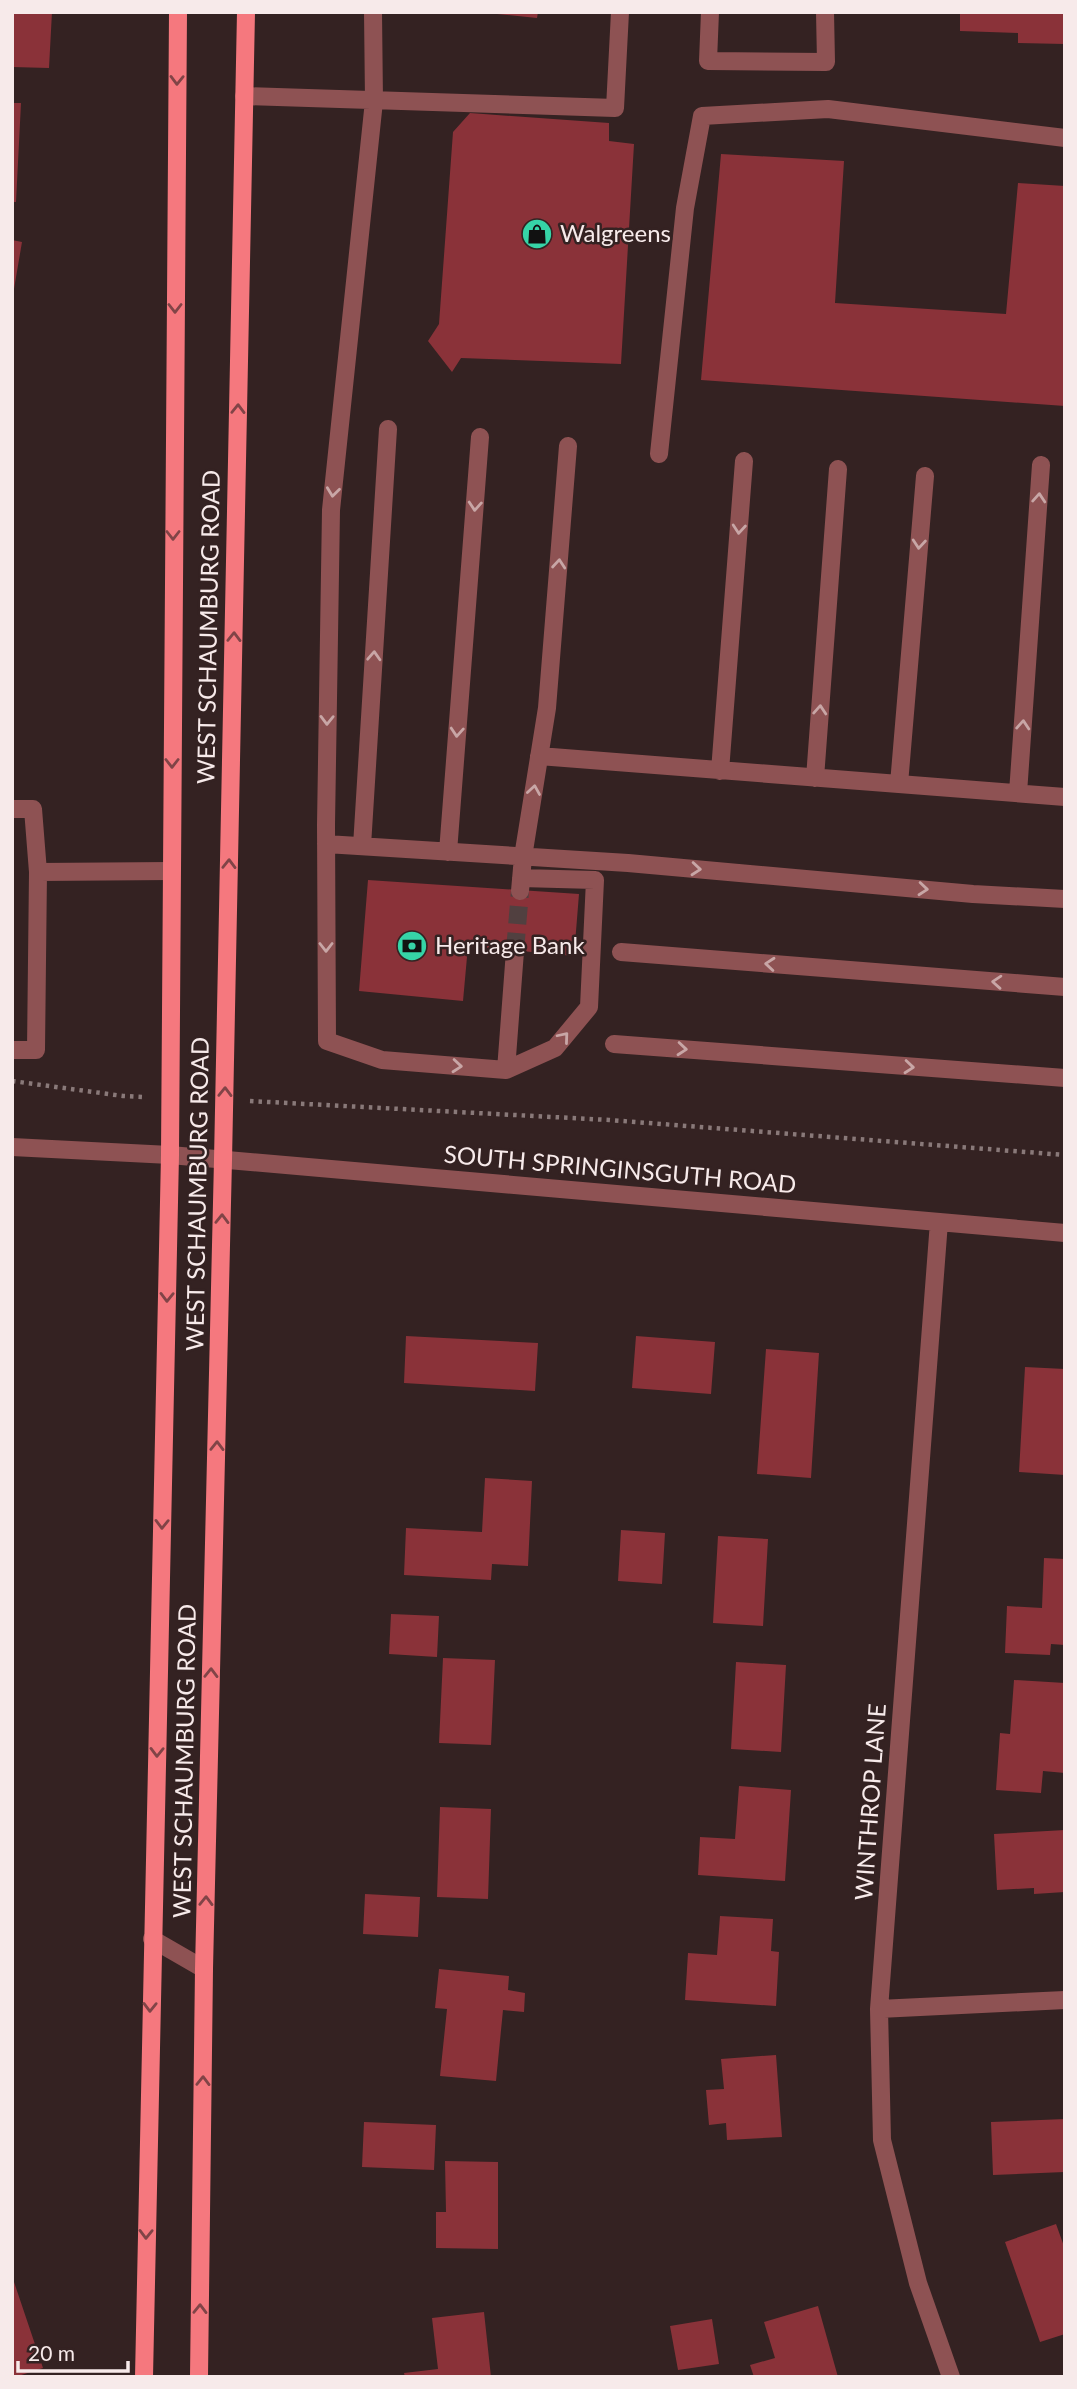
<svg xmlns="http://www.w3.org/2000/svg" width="1077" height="2389" viewBox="0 0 1077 2389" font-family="Lato,sans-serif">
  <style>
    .building { fill: #8a3239 }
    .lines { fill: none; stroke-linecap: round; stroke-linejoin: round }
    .minor-tunnel { stroke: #514040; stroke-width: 18; stroke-dasharray: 18 9; stroke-linecap: butt }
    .path { stroke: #897979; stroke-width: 4.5; stroke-dasharray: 3.5 5; stroke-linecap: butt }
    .minor { stroke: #8e5253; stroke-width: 18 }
    .major { stroke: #f5787e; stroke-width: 18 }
    .oneway { stroke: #814447 }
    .oneway2 { stroke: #c8a6a6 }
    .labels { text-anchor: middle; stroke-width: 5; stroke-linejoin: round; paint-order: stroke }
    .poi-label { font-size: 24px; fill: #f7eaea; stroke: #342222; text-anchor: start }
    .street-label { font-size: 24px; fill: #f7eaea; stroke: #342222 }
  </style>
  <rect width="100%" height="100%" fill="#342222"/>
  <path class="building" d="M12,12H52L49,68L12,67Z
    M497,12H538L537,18L497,14Z
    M960,12H1065V44L1018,43V33L960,31Z
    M12,103H21L16,202H12Z
    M470,113L609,123V141L634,144L621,364L461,358L452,372L428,341L439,324L453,132Z
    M721,154L844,161L835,303L1006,314L1018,183L1065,186V406L701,380Z
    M12,240L22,242L14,289H12Z
    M368,880L579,894L574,956L468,946L463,1001L359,991Z
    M406,1336L538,1343L535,1391L404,1383Z
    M636,1336L715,1342L711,1394L632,1388Z
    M766,1349L819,1353L811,1478L757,1474Z
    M1025,1367L1065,1369V1475L1019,1472Z
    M485,1478L532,1481L528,1566L492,1564L491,1580L404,1575L406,1528L482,1532Z
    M621,1530L665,1533L662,1584L618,1581Z
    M718,1536L768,1539L763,1626L713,1623Z
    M1044,1558L1065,1559V1645L1051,1644L1050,1655L1005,1653L1007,1606L1042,1608Z
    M391,1614L439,1616L437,1657L389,1654Z
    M443,1658L495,1660L491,1745L439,1743Z
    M736,1662L786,1665L781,1752L731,1749Z
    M1014,1680L1065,1683V1773L1043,1771L1041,1793L996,1790L1000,1733L1010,1734Z
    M739,1786L791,1790L785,1881L698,1875L700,1837L735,1839Z
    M440,1807L491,1809L488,1899L437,1897Z
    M1065,1830V1892L1034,1894V1888L997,1890L994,1834Z
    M365,1894L420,1897L418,1937L363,1934Z
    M720,1916L773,1919L771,1951L779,1952L776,2006L685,2000L688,1953L717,1955Z
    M439,1969L509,1976L508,1990L525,1993L524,2012L503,2010L496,2081L440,2076L447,2009L435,2008Z
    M776,2055L782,2137L727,2140L726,2123L709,2125L706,2090L724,2089L721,2059Z
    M1065,2119V2172L993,2175L991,2122Z
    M364,2122L436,2125L434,2170L362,2167Z
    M445,2161L498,2162V2249L436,2248V2212H446Z
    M1056,2224L1065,2249V2334L1040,2342L1005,2242Z
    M13,2279L43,2368L15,2377H12Z
    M818,2306L838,2377H754L750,2365L775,2358L764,2322Z
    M484,2312L491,2377H405L404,2373L438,2369L432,2318Z
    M712,2319L719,2364L678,2370L670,2326Z"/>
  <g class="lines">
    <path class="minor-tunnel" d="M515,951L520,891"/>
    <path class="path" d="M12,1081L123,1096L143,1097
      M250,1101L609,1120L1065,1155"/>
    <path class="minor" d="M373,12L374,101L331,510L326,825L327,1041L382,1060L506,1070L515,951
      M710,12L708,61L826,62L825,12
      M244,96L615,108L620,12
      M659,454L685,208L702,116L828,109L1065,138
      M539,756L1065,797
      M720,771L744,461
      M815,778L838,469
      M899,784L925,476
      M1018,793L1041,465
      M12,809H33L38,872L171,871
      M326,844L628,863L973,894L1065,899
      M362,846L388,429
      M448,852L480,437
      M520,891L523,857L547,708L568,446
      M621,952L1065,987
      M614,1044L1065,1078
      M12,1050H36L38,872
      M506,1070L555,1048L589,1007L595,880L521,878
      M12,1147L170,1155L1065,1233
      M939,1222L879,2009L882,2140L918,2283L951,2377
      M152,1939L204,1969
      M879,2009L1065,2000"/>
    <path class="major" d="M144,2377L170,1155L178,12
      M199,2377L204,1969L223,1160L246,12"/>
  </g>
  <defs><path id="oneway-chevron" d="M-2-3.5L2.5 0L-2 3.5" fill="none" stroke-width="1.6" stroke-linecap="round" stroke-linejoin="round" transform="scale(1.75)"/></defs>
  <g class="oneway">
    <use href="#oneway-chevron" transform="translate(177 80) rotate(91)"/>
    <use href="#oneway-chevron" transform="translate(175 308) rotate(90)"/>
    <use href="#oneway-chevron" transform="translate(238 409) rotate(-89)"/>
    <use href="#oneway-chevron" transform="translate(173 535) rotate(90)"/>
    <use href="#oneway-chevron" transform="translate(234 637) rotate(-89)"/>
    <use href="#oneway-chevron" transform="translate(172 763) rotate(90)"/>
    <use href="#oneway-chevron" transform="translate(229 864) rotate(-89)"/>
    <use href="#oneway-chevron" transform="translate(225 1092) rotate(-89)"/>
    <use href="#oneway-chevron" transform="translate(222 1219) rotate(-89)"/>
    <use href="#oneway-chevron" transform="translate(167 1297) rotate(91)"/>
    <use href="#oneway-chevron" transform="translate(217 1446) rotate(-89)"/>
    <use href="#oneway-chevron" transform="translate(162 1524) rotate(91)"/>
    <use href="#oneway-chevron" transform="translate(211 1673) rotate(-89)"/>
    <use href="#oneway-chevron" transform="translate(157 1752) rotate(91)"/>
    <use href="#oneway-chevron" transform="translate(206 1901) rotate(-89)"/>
    <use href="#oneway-chevron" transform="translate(150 2007) rotate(91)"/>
    <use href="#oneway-chevron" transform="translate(203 2081) rotate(-89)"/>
    <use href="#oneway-chevron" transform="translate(146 2234) rotate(91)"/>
    <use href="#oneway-chevron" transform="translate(200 2309) rotate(-89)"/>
  </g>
  <g class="oneway2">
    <use href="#oneway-chevron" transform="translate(333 492) rotate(97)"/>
    <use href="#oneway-chevron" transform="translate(1039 498) rotate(-86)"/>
    <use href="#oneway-chevron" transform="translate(475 506) rotate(94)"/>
    <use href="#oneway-chevron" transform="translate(739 529) rotate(95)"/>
    <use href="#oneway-chevron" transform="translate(919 544) rotate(95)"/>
    <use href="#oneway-chevron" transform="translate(559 564) rotate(-85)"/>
    <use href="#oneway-chevron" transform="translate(374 656) rotate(-87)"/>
    <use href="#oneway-chevron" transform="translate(820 710) rotate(-86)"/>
    <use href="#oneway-chevron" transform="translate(327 720) rotate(91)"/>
    <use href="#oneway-chevron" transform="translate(1023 725) rotate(-86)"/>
    <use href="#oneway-chevron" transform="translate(457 732) rotate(94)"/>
    <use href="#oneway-chevron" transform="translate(534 790) rotate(-81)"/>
    <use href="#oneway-chevron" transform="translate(696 869) rotate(5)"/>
    <use href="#oneway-chevron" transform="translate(923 889) rotate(5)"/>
    <use href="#oneway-chevron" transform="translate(326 947) rotate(90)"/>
    <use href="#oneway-chevron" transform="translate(770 964) rotate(-175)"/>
    <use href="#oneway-chevron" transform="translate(997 982) rotate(-176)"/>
    <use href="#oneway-chevron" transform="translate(564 1037) rotate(-50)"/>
    <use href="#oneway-chevron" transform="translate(682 1049) rotate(5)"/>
    <use href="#oneway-chevron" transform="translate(457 1066) rotate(5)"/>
    <use href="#oneway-chevron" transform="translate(909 1067) rotate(5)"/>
  </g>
  <defs>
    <g id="shop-disc" transform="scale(1.575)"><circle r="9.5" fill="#36d4a7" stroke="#342222"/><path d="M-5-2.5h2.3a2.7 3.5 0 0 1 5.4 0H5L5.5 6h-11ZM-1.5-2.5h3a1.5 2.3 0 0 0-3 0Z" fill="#111"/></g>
    <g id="bank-disc" transform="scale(1.575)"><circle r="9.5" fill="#36d4a7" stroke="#342222"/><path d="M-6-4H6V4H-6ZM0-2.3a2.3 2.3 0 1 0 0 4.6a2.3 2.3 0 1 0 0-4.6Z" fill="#111"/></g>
  </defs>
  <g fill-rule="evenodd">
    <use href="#shop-disc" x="537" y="234"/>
    <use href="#bank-disc" x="412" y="946"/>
  </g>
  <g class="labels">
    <g class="poi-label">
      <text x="560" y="242">Walgreens</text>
      <text x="435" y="954">Heritage Bank</text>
    </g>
    <g class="street-label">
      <text transform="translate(209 627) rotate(-89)" y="8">WEST SCHAUMBURG ROAD</text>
      <text transform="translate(620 1170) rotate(5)" y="8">SOUTH SPRINGINSGUTH ROAD</text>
      <text transform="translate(198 1194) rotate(-89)" y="8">WEST SCHAUMBURG ROAD</text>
      <text transform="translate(185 1761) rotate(-89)" y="8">WEST SCHAUMBURG ROAD</text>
      <text transform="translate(871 1802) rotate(-86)" y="8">WINTHROP LANE</text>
    </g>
  </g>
  <rect width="1077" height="2389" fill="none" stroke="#f7eaea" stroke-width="28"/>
  <path d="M18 2361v10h110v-10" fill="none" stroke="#f7eaea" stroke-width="3.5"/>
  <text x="28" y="2361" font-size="21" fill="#f7eaea" stroke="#342222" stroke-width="5" paint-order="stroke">20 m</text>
</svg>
